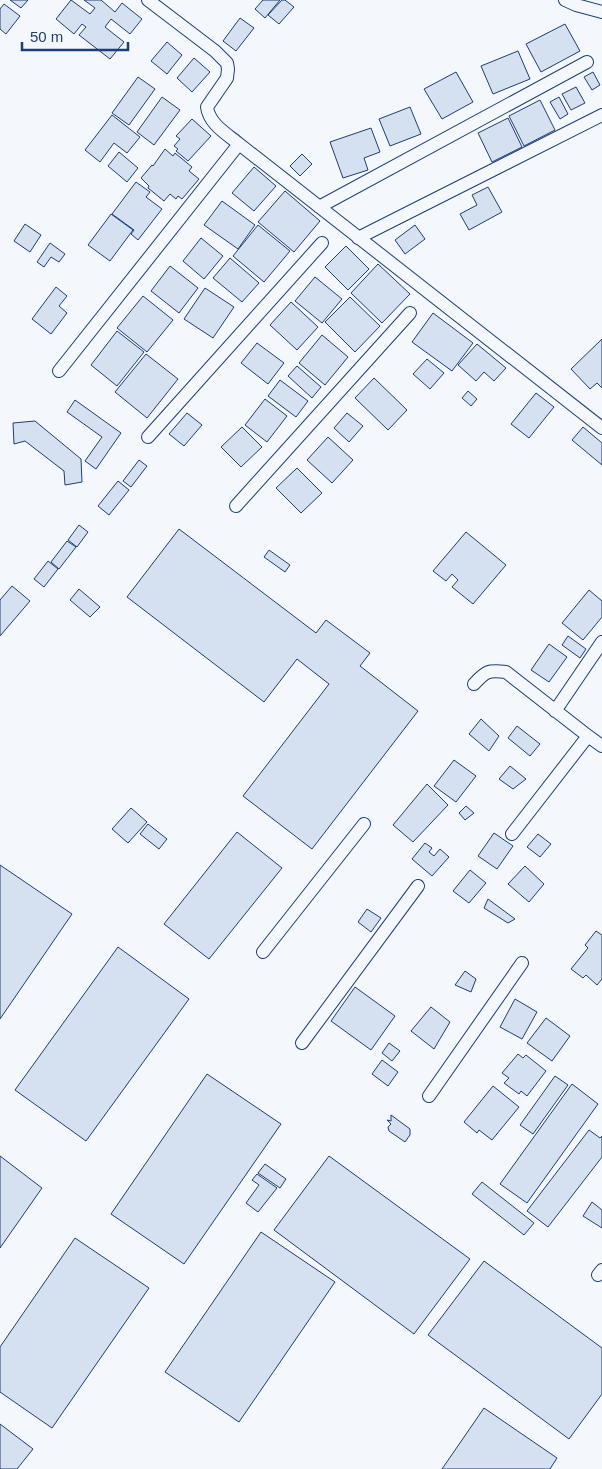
<svg xmlns="http://www.w3.org/2000/svg" width="602" height="1469" viewBox="0 0 602 1469" font-family="Arial,sans-serif">
  <style>
    .building { fill: #d5e0f0; stroke: #1d3f73 }
    .lines { fill: none; stroke-linecap: round; stroke-linejoin: round }
    .minor-casing { stroke: #1d3f73; stroke-width: 14 }
    .minor { stroke: #f4f7fb; stroke-width: 12 }
  </style>
  <rect width="100%" height="100%" fill="#f4f7fb"/>
  <path class="building" d="M10,0H28L21,8Z
    M71,0L90,14L95,8L84,0H101L115,12L122,3L142,19L130,34L111,19L105,27L124,42L110,59L79,35L86,27L82,24L74,34L56,19Z
    M263,0H280L265,18L255,9Z
    M282,0H285L294,7L279,24L268,15Z
    M4,4L20,16L6,34L0,29V9Z
    M240,18L254,28L236,51L223,41Z
    M565,24L580,51L541,72L526,44Z
    M167,42L182,55L167,74L151,61Z
    M518,51L530,79L493,94L481,66Z
    M194,58L210,72L192,92L177,78Z
    M456,72L473,102L442,119L424,89Z
    M593,72L600,85L592,90L584,77Z
    M138,77L155,89L129,125L112,113Z
    M576,87L585,103L571,110L562,94Z
    M162,97L180,110L154,145L137,132Z
    M559,97L568,114L560,119L550,102Z
    M540,100L555,130L524,146L509,116Z
    M410,107L421,134L390,146L379,119Z
    M112,115L140,137L127,153L114,143L100,162L85,150Z
    M508,118L522,147L492,162L478,133Z
    M192,119L211,136L188,161L176,151L178,149L174,146L180,139L176,136Z
    M371,128L380,152L364,158L368,170L343,178L330,142Z
    M165,149L173,156L175,153L192,167L189,171L199,179L182,199L178,196L176,199L170,194L164,201L148,188L149,186L141,178L152,165L153,166Z
    M119,152L138,168L127,182L108,166Z
    M302,154L312,164L300,176L290,166Z
    M254,167L276,186L254,211L232,193Z
    M136,182L150,192L146,197L162,209L138,240L131,234L134,230L112,214Z
    M488,187L502,212L469,230L460,214L477,205L472,195Z
    M285,191L320,221L294,252L258,222Z
    M222,201L255,225L238,249L204,225Z
    M111,214L133,230L110,261L88,245Z
    M25,224L41,235L30,252L14,241Z
    M258,225L290,251L264,282L233,256Z
    M415,225L425,239L405,254L395,240Z
    M201,238L223,256L204,279L183,261Z
    M50,243L65,254L59,262L51,257L44,267L37,262Z
    M346,246L369,269L348,290L325,267Z
    M230,258L259,283L242,302L213,278Z
    M378,264L410,294L382,323L351,293Z
    M170,266L198,288L179,313L151,291Z
    M315,277L342,299L322,323L295,301Z
    M56,287L67,296L59,306L67,313L51,334L32,319Z
    M205,288L234,307L213,338L184,319Z
    M143,296L173,320L147,352L117,328Z
    M350,297L380,326L355,352L325,322Z
    M291,302L318,327L297,350L270,325Z
    M433,313L473,343L452,371L412,342Z
    M117,331L144,352L117,386L91,365Z
    M322,335L348,357L325,385L299,363Z
    M602,339V388L597,383L590,389L571,369Z
    M257,343L284,363L268,384L241,363Z
    M477,344L506,368L494,381L484,372L476,381L458,365Z
    M146,354L178,379L147,418L115,392Z
    M427,359L444,373L430,389L413,374Z
    M297,366L321,387L312,398L288,376Z
    M374,378L407,410L388,430L355,398Z
    M280,380L308,401L296,417L268,396Z
    M468,391L477,399L471,406L462,398Z
    M536,393L554,407L529,438L511,424Z
    M265,399L287,416L267,442L245,425Z
    M75,400L121,433L96,469L85,461L102,437L67,412Z
    M187,413L202,425L184,446L169,434Z
    M347,413L363,426L349,442L334,428Z
    M35,421L81,459L82,482L65,485L64,471L25,441L14,444L13,423Z
    M242,427L262,447L241,467L221,447Z
    M583,427L602,443V465L572,440Z
    M328,437L353,460L332,483L307,460Z
    M139,460L147,466L131,487L123,481Z
    M297,468L322,493L301,513L276,488Z
    M118,481L129,490L109,515L98,506Z
    M79,525L88,532L77,547L68,540Z
    M179,529L316,633L326,620L370,653L360,666L418,711L312,849L243,796L329,684L297,659L264,702L127,597Z
    M466,532L506,565L473,604L452,587L458,580L452,574L446,581L433,571Z
    M67,541L76,547L59,569L51,562Z
    M269,550L290,565L285,572L264,557Z
    M48,561L58,569L44,587L34,579Z
    M12,586L30,601L0,636V600Z
    M79,589L100,607L90,617L70,600Z
    M589,590L602,601V617L583,640L562,623Z
    M568,636L586,649L580,658L562,645Z
    M549,644L567,657L549,682L531,670Z
    M481,719L499,736L489,751L469,734Z
    M517,726L540,744L530,756L508,738Z
    M454,760L476,776L456,802L434,786Z
    M510,766L526,779L513,789L499,779Z
    M427,784L448,805L413,842L393,825Z
    M466,806L474,813L465,820L459,813Z
    M131,808L147,822L128,843L112,829Z
    M148,824L167,839L159,849L140,834Z
    M237,832L282,868L209,959L164,924Z
    M494,833L513,846L497,869L478,856Z
    M538,834L551,844L540,857L527,847Z
    M425,843L432,848L429,852L434,856L440,849L449,857L432,876L412,859Z
    M0,865L72,914L0,1019Z
    M525,866L544,884L529,902L508,884Z
    M470,870L486,883L469,903L453,891Z
    M488,899L515,919L508,923L484,908Z
    M367,909L381,918L371,932L358,922Z
    M596,931L602,935V979L597,985L586,975L583,978L571,969L588,948L585,945Z
    M118,947L189,999L86,1141L15,1090Z
    M465,971L476,979L471,992L455,985Z
    M355,987L395,1016L371,1050L331,1021Z
    M515,999L537,1012L522,1039L500,1027Z
    M431,1007L450,1022L434,1049L411,1031Z
    M546,1018L570,1036L552,1061L527,1043Z
    M389,1043L400,1051L392,1061L382,1053Z
    M518,1054L523,1058L526,1055L546,1071L527,1096L521,1091L519,1094L504,1083L509,1078L502,1073Z
    M382,1060L398,1072L388,1086L372,1074Z
    M207,1074L281,1124L184,1264L111,1214Z
    M555,1076L568,1085L533,1134L520,1125Z
    M572,1084L598,1104L527,1203L500,1184Z
    M493,1086L519,1107L492,1140L479,1130L477,1133L464,1122Z
    M391,1115L410,1129V1135L405,1142L389,1131L388,1127L391,1124L387,1120L391,1121Z
    M589,1130L600,1138L602,1136V1157L548,1227L527,1211Z
    M0,1156L42,1188L0,1248Z
    M329,1156L470,1259L414,1334L274,1230Z
    M265,1164L286,1179L280,1188L258,1173Z
    M257,1174L277,1188L258,1212L246,1203L259,1185L252,1180Z
    M482,1182L534,1223L524,1235L472,1194Z
    M592,1202L602,1210V1228L583,1216Z
    M261,1232L335,1282L239,1422L165,1372Z
    M75,1238L149,1288L52,1428L0,1392V1347Z
    M484,1261L602,1348V1394L569,1439L428,1335Z
    M484,1408L557,1458L550,1469H442Z
    M0,1424L33,1449L17,1469H0Z"/>
  <g class="lines">
    <g class="minor-casing">
      <path id="minor" d="M148,0L215,51L227,63L228,69L227,78L207,107C209,124 227,134 239,144L602,428
        M565,0L576,5L602,12
        M319,207L587,62
        M358,238L602,115
        M59,371L239,144
        M148,437L322,243
        M236,506L410,313
        M474,684C486,671 488,670 506,672L588,736L602,746
        M555,711L602,642
        M512,834L588,736
        M263,952L364,824
        M302,1043L418,886
        M429,1096L522,963
        M598,1275L602,1270"/>
    </g>
    <use href="#minor" class="minor"/>
  </g>
  <path d="M22 42v8h106v-8" fill="none" stroke="#1d3f73" stroke-width="2.5"/>
  <text x="30" y="42" font-size="15" fill="#1d3f73" stroke="#f4f7fb" stroke-width="4" paint-order="stroke">50 m</text>
</svg>
